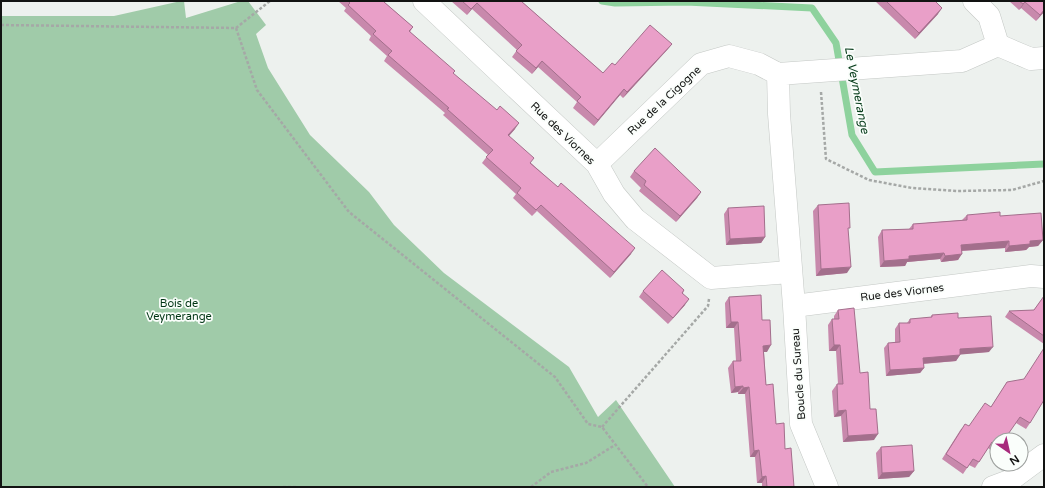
<svg xmlns="http://www.w3.org/2000/svg" width="1045" height="488" viewBox="0 0 1045 488" font-family="'Varela Round',sans-serif">
  <style>
    .green { fill: #a0cba9 }
    .lines { fill: none; stroke-linecap: round; stroke-linejoin: round }
    .stream { stroke: #8ed29d; stroke-width: 7 }
    .street-casing { stroke: #c4c8c5; stroke-width: 23 }
    .path { stroke: #a5a8a6; stroke-width: 2.5; stroke-dasharray: 3 2; stroke-linecap: butt }
    .street { stroke: #fff; stroke-width: 22 }
    .wall { fill: #c889ac }
    .shaded-wall { fill: #a36f8c }
    .building { fill: #e99fc8; stroke: #a36f8c }
    .labels { text-anchor: middle; stroke-width: 3.5; stroke-linejoin: round; paint-order: stroke }
    .street-label { font-size: 11px; fill: #121312; stroke: #fafefb }
    .park-label { font-size: 11px; fill: #003514; stroke: #fafefb }
    .water-label { font-size: 12px; font-style: italic; fill: #053b19; stroke: #fafefb }
  </style>
  <rect width="100%" height="100%" fill="#edf1ee"/>
  <path class="green" d="M181,1H184L186,18L241,1H248L266,25L256,34L268,68L310,135L369,192L394,225L444,273L569,367L598,417L616,400L675,487H1V16H114Z"/>
  <g class="lines">
    <path class="stream" d="M602,1L615,3L686,2L812,8L836,43L852,135L875,172L1044,164"/>
    <g class="street-casing">
      <path id="street" d="M424,1L597,164L614,194L635,219L711,278L790,272
        M974,1L989,16L998,45
        M778,74L779,114L794,306L801,424L827,487
        M597,164L701,64L729,56L759,64L778,74L962,61L998,45L1031,59L1044,58
        M794,306L1031,276L1044,277
        M993,487L1009,481L1044,455"/>
    </g>
    <path class="path" d="M1,25L236,28L270,1
      M236,28L257,90L349,212L555,377L588,424L602,427L648,487
      M821,92L826,159L869,180L912,188L957,191L1012,190L1044,181
      M602,427L708,306L709,299
      M283,487H297
      M531,487L551,472L586,463L615,445"/>
    <use href="#street" class="street"/>
  </g>
  <path class="wall" d="M338,1H385L384,2L413,27L410,32L453,74L515,129L509,136L531,163L631,254L610,278L537,211L532,216L513,198L516,194L482,163L488,155L443,115L445,113L384,61L387,56L369,40L371,36L344,11L346,8Z
    M451,1H521L603,73L615,65L672,44L667,50L623,98L620,95L594,126L573,108L577,102L538,67L532,74L512,57L517,50L472,9L467,15Z
    M875,1H935L938,14L915,39Z
    M1009,1H1044V12L1036,21L1021,8L1019,10Z
    M634,171L701,192L697,198L676,222L639,191L641,188L630,177Z
    M818,205L848,231L847,273L816,276L813,211Z
    M728,208L765,237L761,243L726,245L724,214Z
    M967,215L1000,216L1043,240L1038,246L1029,247L1026,250L1005,252V248L962,251L958,260L941,262L940,259L907,262L905,266L880,267L878,237L882,230L909,229L913,224L962,220Z
    M684,290L683,293L685,305L668,324L639,297L643,291Z
    M1044,296V344L1005,317L1009,311L1034,310Z
    M729,297L762,320L767,352H764L766,385L776,424L785,449L794,487H762V483H757L755,457H750L745,394H738V392L731,393L728,368L733,361H736L734,328H726L725,303Z
    M838,310L860,373L870,409L874,440L843,442L841,416L834,417L832,391L837,384H838L836,351H829L828,325L832,319H834V316Z
    M932,315L958,318L989,352L960,354V355L956,361L923,364L924,368L920,373L886,376L884,348L888,343H895V329L899,323H907L910,319L930,318Z
    M1007,382L1030,423L1026,429L1016,423L997,440V451L995,453L988,448L975,468L969,465L963,474L942,459L961,429L969,426L991,407Z
    M881,447L914,471L909,477L878,479L876,453Z"/>
  <path class="shaded-wall" d="M1025,2L1021,8L1019,10L1023,4Z
    M477,3L467,15L471,9Z
    M942,8L938,14L915,39L919,33Z
    M1044,10V12L1036,21L1040,15Z
    M672,44L667,50L623,98L627,92Z
    M542,61L538,67L532,74L536,68Z
    M624,89L620,95L594,126L598,120Z
    M519,123L515,129L504,141L508,135Z
    M701,192L697,198L676,222L680,216Z
    M765,237L761,243L726,245L730,239Z
    M1043,240L1038,246L1029,247L1026,250L1005,252L1009,246L1030,241Z
    M1009,241L1005,248L957,251L961,245Z
    M635,248L631,254L610,278L614,272Z
    M944,253L940,259L907,262L905,266L880,267L884,261L909,256Z
    M962,254L958,260L941,262L945,256Z
    M851,267L847,273L816,276L821,269Z
    M689,299L685,305L668,324L673,318Z
    M731,322H738L734,328H726Z
    M771,345L767,352H759L763,346Z
    M834,345H840L836,351H829Z
    M993,347L989,352L956,355L960,349Z
    M960,355L956,361L919,364L923,358Z
    M924,368L920,373L886,376L890,370Z
    M743,386L738,392L731,393L735,387Z
    M749,387L745,394H738L743,388Z
    M846,410L841,416L834,417L838,411Z
    M878,434L874,440L843,442L848,436Z
    M759,450L755,457H750L754,451Z
    M914,471L909,477L878,479L882,473Z
    M766,476L762,483H757L762,477Z"/>
  <path class="building" d="M348,1H385L384,2L413,27L409,31L455,71L453,73L497,110L500,106L519,123L508,135L534,158L530,163L558,187L561,183L635,248L614,272L541,205L536,210L517,193L521,188L486,157L493,150L447,109L449,108L388,55L392,51L373,34L376,31L348,5L350,3Z
    M462,1H521L603,73L612,63L615,65L650,25L672,44L627,92L624,89L598,120L577,101L581,97L542,61L536,68L516,51L522,45L477,3L471,9Z
    M886,1H935L942,8L919,33Z
    M1019,1H1044V10L1040,15L1025,2L1023,4Z
    M655,148L701,192L680,216L644,185L646,181L634,171Z
    M849,203L850,228H848L851,267L821,269L818,205Z
    M764,206L765,237L730,239L728,208Z
    M1000,212V216L1041,213L1043,240L1030,241V244L1009,246V241L961,245L962,254L945,256L944,253L909,256V259L884,261L882,230L913,229V224L967,220V215Z
    M662,270L684,290L682,293L689,299L673,318L643,291Z
    M761,295L762,320H770L771,345L763,346L766,385L773,384L776,424L784,423L785,449L791,448L794,487H767L766,476L762,477L759,450L754,451L749,387L743,388V386L735,387L733,361H741L738,322H731L729,297Z
    M1044,296V336L1009,311L1034,310Z
    M854,308L860,373L868,372L870,409H876L878,434L848,436L846,410L838,411L837,384H843L840,345H834L832,319H839L838,310Z
    M958,313V318L991,316L993,347L960,349V355L923,358L924,368L890,370L888,343L900,342L899,323H910V319L932,317V315Z
    M1044,348V400L1030,423L1020,417L1004,440H997V445L992,442L979,462L973,459L967,468L946,454L965,424L969,426L985,403L991,407L1007,382L1024,379Z
    M912,445L914,471L882,473L881,447Z"/>
  <g class="labels">
    <g class="street-label">
      <text transform="translate(664 100) rotate(-43)" y="4">Rue de la Cigogne</text>
      <text transform="translate(563 133) rotate(44)" y="4">Rue des Viornes</text>
      <text transform="translate(902 292) rotate(-7)" y="4">Rue des Viornes</text>
      <text transform="translate(798 374) rotate(-94)" y="4">Boucle du Sureau</text>
    </g>
    <g class="park-label">
      <text x="179" y="307">Bois de<tspan x="179" dy="13">Veymerange</tspan></text>
    </g>
    <g class="water-label">
      <text transform="translate(857 90) rotate(79)" y="4">Le Veymerange</text>
    </g>
  </g>
  <rect width="1045" height="488" fill="none" stroke="#121312" stroke-width="4"/>
  <g transform="translate(1009 452) rotate(146)"><circle r="19" fill="#fafefb" stroke="#9da09e"/>
  <path d="M0-3L7 15L0 10L-7 15Z" fill="#a72a7c"/>
  <text y="-6" font-size="11" font-weight="bold" text-anchor="middle" fill="#121312">N</text>
  </g>
</svg>
